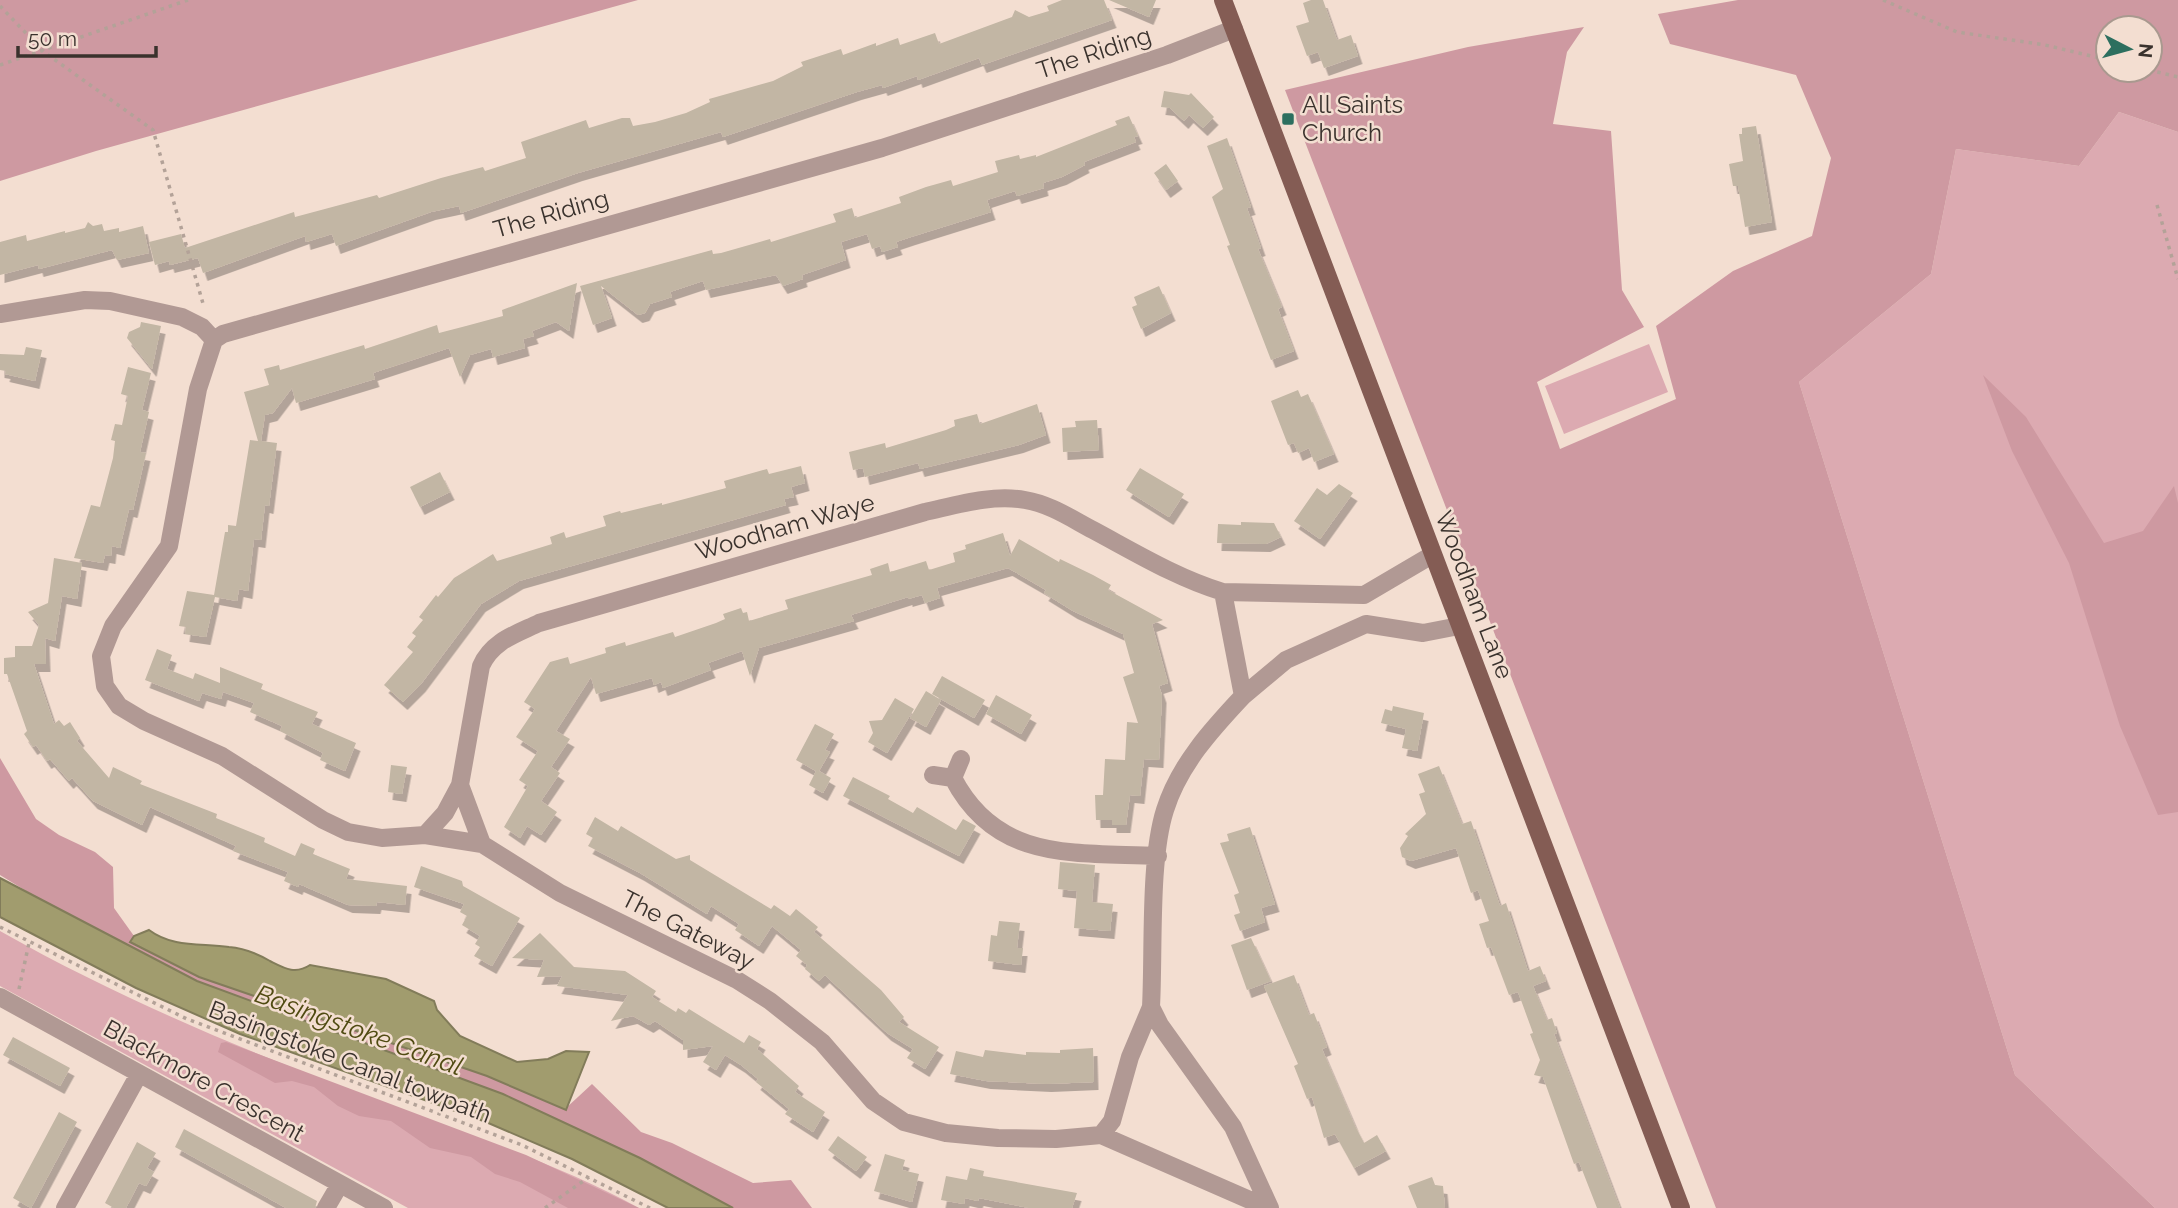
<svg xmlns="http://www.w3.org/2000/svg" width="2178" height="1208" viewBox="0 0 2178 1208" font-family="Raleway,sans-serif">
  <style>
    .green { fill: #dcaab1 }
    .forest { fill: #ce99a1; fill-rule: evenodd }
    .water { fill: #a19c6e; stroke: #827c5a; stroke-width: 2 }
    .building { fill: #c2b6a4; filter: url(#shadow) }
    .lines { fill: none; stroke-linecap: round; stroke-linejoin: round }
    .path { stroke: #b3a298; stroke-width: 3.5; stroke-dasharray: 3.5 5; stroke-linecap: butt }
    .minor { stroke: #b19994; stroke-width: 18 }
    .major { stroke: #845c54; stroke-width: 18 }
    .poi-dot { fill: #2d6f5f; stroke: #f3ded1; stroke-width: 2.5 }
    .labels { text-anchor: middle; stroke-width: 5; stroke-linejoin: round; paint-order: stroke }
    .street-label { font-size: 24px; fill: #3a322d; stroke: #f3ded1 }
    .poi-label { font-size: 24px; fill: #3a322d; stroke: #f3ded1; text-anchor: start }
    .water-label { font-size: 26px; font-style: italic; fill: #504b12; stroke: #f3ded1 }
  </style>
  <defs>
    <filter id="shadow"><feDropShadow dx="4.5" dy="8" stdDeviation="0" flood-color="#0004"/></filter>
  </defs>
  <rect width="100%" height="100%" fill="#f3ded1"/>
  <path class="green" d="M2119,112L2178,132V1208H2155L2015,1075L1799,382L1931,274L1956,149L2079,166Z
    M1649,344L1668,392L1564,434L1545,386Z
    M0,931C125,1002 259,1056 393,1107C476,1138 561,1165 639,1208H408L0,986Z"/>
  <path class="forest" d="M0,0H638L96,151L0,181Z
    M1738,0H2178V132L2119,112L2079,166L1956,149L1931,274L1799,382L2015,1075L2155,1208H1716L1285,90L1468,47L1584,27L1567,52L1553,124L1611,131L1622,290L1644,327L1537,382L1560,449L1676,399L1656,326L1733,271L1812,236L1831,158L1796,75L1670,44L1658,14ZM2108,28H2150V70H2108Z
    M1983,375L2026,417L2104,543L2143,531L2174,486L2178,503V812L2158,815L2120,726L2069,563L2012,451Z
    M0,758L36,819L59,835L95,852L113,867L114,908L134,936L131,942L199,977L487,1076L565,1109L592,1084L641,1132L672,1143L753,1183L791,1180L812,1208H733L640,1158L503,1094L197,982L72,919L0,875Z
    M226,1042L526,1155L639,1208H568L520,1182L495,1174L471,1157L430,1148L391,1121L359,1116L338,1106L314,1087L292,1081L275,1083L218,1052L221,1043Z"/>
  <path class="water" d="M0,878L197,981L503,1094L640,1158L733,1208H668L572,1159L486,1122L240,1034L136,988L0,917Z
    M149,930C173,948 201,943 229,947C243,948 258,954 270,961C284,968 295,975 310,965L386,979L434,1001L437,1010L460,1036L517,1062L548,1059L566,1051L589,1052L566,1110L487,1076L199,977L130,942L134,936Z"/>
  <path class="building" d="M1062,0H1104L1112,20L982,65L979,58L918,80L917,76L883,88L882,85L857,92L723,137L721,132L578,173L461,213L459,206L431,212L336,246L332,234L306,242L305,236L203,273L198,258L170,265L169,261L155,265L149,242L181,234L185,248L294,212L295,217L377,195L379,198L441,178L483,167L485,171L526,158L521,142L586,120L589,128L622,118H630L633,126L655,122L686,113L710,102L709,99L773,81L803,66L801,62L841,49L843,55L876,43V46L898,38L900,45L935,33L939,44L1012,17L1015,10L1029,17L1049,11L1047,6Z
    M1109,0H1156L1149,17Z
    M1311,0H1323L1337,40L1351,35L1358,56L1324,68L1318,52L1307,56L1296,26L1309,22L1303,3Z
    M1164,91L1189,95L1191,93L1214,117L1203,128L1189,115L1184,121L1170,108L1161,107Z
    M1129,116L1138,136L1134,137L1136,142L1084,162L1085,165L1062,177L1043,183L1044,188L1017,196L1015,191L987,200L991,212L911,237L896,242L898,247L882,252L880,246L872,249L867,234L841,242L846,260L802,275L803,279L783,286L776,275L706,290L703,281L670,292L672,297L650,304L645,313L638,315L601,286L612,318L593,325L580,286L712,250L713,254L721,253L770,239L771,242L836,222L833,214L852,208L855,218L901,203L899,197L926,187L951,180L953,186L998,172L995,161L1019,155L1020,159L1036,155V157L1117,125L1115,121Z
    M1756,126L1772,222L1745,227L1738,186H1733L1729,164L1743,161L1739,134H1742V128Z
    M1227,138L1251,207L1247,208L1261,248L1258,249L1282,307L1278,309L1294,351L1271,360L1227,246L1230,245L1212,197L1223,189L1207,146Z
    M1166,164L1178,181L1166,190L1154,173Z
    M88,222L93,226L102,224L104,231L119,228V232L143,226L149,253L117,260L112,250L39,269L38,265L0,275V242L26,235L27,241L65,231V233L85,228Z
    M577,283L569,331L556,322L532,331L534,336L523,339L525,348L493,357L491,349L470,355L460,377L449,348L373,373L375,379L296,403L292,388L273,413L265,415L261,441L277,443L269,506L265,505L261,540L254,539L248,591L239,589L237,601L215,597L206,637L185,634L186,627L179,626L187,591L214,595L225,532H228V525L236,526L250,440L258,441L244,392L269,385L264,369L279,365L280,370L364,345L365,349L437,325L439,333L466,326L503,316L502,310Z
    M1159,286L1171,313L1141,329L1132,307L1137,305L1134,297Z
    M141,322L161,326L152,369L127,338L129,332L140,327Z
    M26,347L42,350L35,381L5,374L6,371L0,370V354L24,355Z
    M128,367L151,373L142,410L149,412L140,452L146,453L133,510L129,509L120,548L112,546L111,556L105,555L103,563L74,558L91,505L100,507L113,458L115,441L111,440L115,424L122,425L128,396L121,394Z
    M1298,390L1301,397L1308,394L1334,454L1314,462L1309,448L1298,453L1294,443L1288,445L1271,401Z
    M1037,404L1046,435L1019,445L920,469L918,463L865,477L863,468L853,470L849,452L885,443L886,448L946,430L955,426L954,420L977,414L980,424Z
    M1097,420L1099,450L1063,452L1062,428L1076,427L1075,421Z
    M801,466L805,483L791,487L794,497L784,499L786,505L519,581L481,604L421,684L403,702L384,685L413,652L407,647L416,636L412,633L423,620L419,617L436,595L438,597L454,578L493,554L497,561L552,544L550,537L564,532L566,538L606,526L603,516L620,511L621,513L662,503V505L726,488L724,481L767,469L769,474Z
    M1140,468L1184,494L1169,517L1126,490Z
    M440,472L450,492L420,507L410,487Z
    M1339,484L1353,493L1320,539L1294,521L1317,488L1327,495Z
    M1241,522L1274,523L1281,537L1266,544L1217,543L1218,524L1241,525Z
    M1003,533L1010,556L1019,539L1059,562L1060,559L1093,575L1111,585L1108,590L1163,620L1152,624L1168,683L1159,686L1162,695L1159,760L1144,759L1140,796L1130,795L1126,825H1112V820H1096L1095,795H1103L1105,759L1125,760L1127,722L1138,723L1123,677L1134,673L1123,634L1073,611L1044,593L1046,590L1008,568L937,588L940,598L925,603L922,595L908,599V597L851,615L854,621L759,648L750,676L742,651L708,663L711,670L663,688L661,682L654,685L652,678L596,694L591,677L556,731L570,739L551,767L560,773L541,801L557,812L541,835L527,826L520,838L504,827L528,786L519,780L538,751L516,737L535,709L524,702L550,662L568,657L570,664L606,653L605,648L625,642L626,646L673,632L675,637L716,623L725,619L723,614L741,608L743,613L747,612L749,621L788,609L785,600L872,575L870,569L888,563L890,572L926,561L929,570L955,562L953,553L966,549L965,545Z
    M54,558L82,563L77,599L62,596L55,641L45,638L46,664H34L54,724L59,720L64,726L70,722L80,738L77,741L109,778L113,767L142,781L140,784L217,814L216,818L265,838L264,842L295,856L301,843L315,849L313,854L350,869L346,879L407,886L405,905L377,902L376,906L348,905L299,884L298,887L284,881L288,872L233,851L236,846L150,807L142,825L93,801L72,778L69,781L50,759L47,761L36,745L33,747L24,734L27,731L7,674H4V658L15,657V646H32L39,625L28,612L48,603Z
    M157,649L172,655L167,669L193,679L195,673L220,683V667L263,684L261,689L318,712L312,724L356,743L345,771L320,760L323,753L280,731L282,726L250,712L254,703L223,692L221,699L202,693L199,701L145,680Z
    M942,676L985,700L974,718L932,694Z
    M926,691L941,700L926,727L910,718Z
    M996,695L1032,715L1021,734L986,714Z
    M895,698L914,709L887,753L868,742L873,733L869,721L882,720Z
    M1393,706L1424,713L1417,751L1402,748L1406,729L1381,723L1385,709L1392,711Z
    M815,724L834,734L825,750L830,752L819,771L831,778L823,793L809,785L816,771L796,760Z
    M391,765L407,767L402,794L388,792Z
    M1439,766L1462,824L1471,821L1500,906L1506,903L1528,971L1540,966L1546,981L1533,986L1547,1020L1552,1018L1557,1033L1554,1034L1620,1208H1597L1579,1162L1574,1164L1543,1077L1534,1075L1540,1060L1530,1034L1533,1033L1518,992L1509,995L1491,947L1487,948L1479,924L1489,921L1478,890L1471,893L1456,848L1411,861L1402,857L1400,848L1408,836L1405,834L1426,814L1419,794L1425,792L1418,774Z
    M853,777L890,796L888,799L913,813L917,807L956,830L963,819L976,826L959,856L843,796Z
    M595,817L618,831L621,826L676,859L690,855V860L771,909L774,905L790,916L796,909L818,927L814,932L881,990L904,1017L899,1022L939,1047L925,1069L907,1058L913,1049L887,1033L825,975L819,981L805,969L807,965L796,956L801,950L772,926L759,946L735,930L739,924L711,906L707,914L640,873L588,846L593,838L586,834Z
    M1250,827L1275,904L1261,908L1265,922L1240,931L1234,915L1240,913L1234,895L1239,893L1220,843L1229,841L1227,834Z
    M1060,862L1095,865L1092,902L1113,904L1110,931L1074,928L1077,891L1058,889Z
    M421,866L462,881L463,886L520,918L492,966L474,956L480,947L475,944L480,936L462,925L467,916L460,912L464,904L414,887Z
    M999,921L1020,923L1017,948H1023L1021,965L988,961L991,935L997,936Z
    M540,933L574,967L625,971L656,991L652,997L676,1012L678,1008L686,1013L689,1009L744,1043L749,1035L761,1042L757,1049L799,1086L795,1092L825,1112L813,1132L785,1114L789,1109L756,1082L758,1079L741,1065L725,1055L716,1070L703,1062L713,1046L683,1050V1040L655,1021L649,1025L633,1016L611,1021L628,995L557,986L562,976L537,977L544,960L512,958Z
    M1251,938L1271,981L1247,990L1231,945Z
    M1294,975L1309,1015L1314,1013L1327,1047L1322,1049L1355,1126L1364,1143L1377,1135L1386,1151L1354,1168L1335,1134L1324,1138L1312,1097L1307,1099L1294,1066L1298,1064L1264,986Z
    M13,1037L70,1068L60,1086L3,1055Z
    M1093,1048L1094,1082L1047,1084L986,1081L950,1074L956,1051L983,1057L985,1050L1026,1055V1052L1060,1053V1050Z
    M59,1112L77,1122L31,1208L13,1198Z
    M184,1129L317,1201L315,1208H286L175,1147Z
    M838,1136L867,1157L856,1171L828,1150Z
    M137,1142L156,1153L147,1168L154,1172L146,1186L139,1183L126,1208H114L105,1203Z
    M885,1154L905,1160L902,1170L919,1174L912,1202L874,1191Z
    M970,1168L984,1171L983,1176L1077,1193L1072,1208H1029L979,1198L978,1201L965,1198L964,1204L941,1200L946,1176L967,1180Z
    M1432,1177L1435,1185L1443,1186L1445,1208H1417L1408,1186Z"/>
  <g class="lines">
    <path class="path" d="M1883,0L1957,32L2045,45L2108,60
      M0,6L44,52L153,130L204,307
      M0,65L188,0
      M2149,70L2178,77
      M2157,205L2178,279
      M0,927L187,1019L522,1145L650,1208
      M19,989L29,943
      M545,1208L589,1177"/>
    <path class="minor" d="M1234,29L1167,55L882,148L223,334L214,340L198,389L169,546L113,626L101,656L105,686L119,706L144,721L222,756L323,820L348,832L382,838L425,835L482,844L560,893L737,980L770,1001L822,1042L873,1101L904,1122L946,1133L998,1138L1056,1139L1101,1135L1268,1208
      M0,314L85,300L110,301L182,317L202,327L214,340
      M1223,592L1364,595L1432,555
      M1243,696L1286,660L1366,624L1423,633L1459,626
      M933,775L953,778
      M953,778C997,863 1076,852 1158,856
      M953,778L961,759
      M460,785L482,844
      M425,835L445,813L460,785L481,666C492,641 516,634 539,623L925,512C957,505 992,494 1025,500C1050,504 1072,519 1093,530C1136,553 1177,578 1223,592L1243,696C1212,729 1179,765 1165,810C1149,860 1154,951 1151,1007L1160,1025L1233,1127L1270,1208
      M0,997L384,1208
      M1101,1135L1112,1121L1130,1057L1151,1007
      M65,1208L139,1074
      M326,1208L340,1184"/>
    <path class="major" d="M1223,0L1681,1208"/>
  </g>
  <rect class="poi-dot" x="1281" y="112" width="14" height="14" rx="3.5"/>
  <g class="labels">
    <g class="street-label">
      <text transform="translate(1094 53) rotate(-18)" y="8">The Riding</text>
      <text transform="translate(551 214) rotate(-16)" y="8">The Riding</text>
      <text transform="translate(785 527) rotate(-16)" y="8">Woodham Waye</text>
      <text transform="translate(1474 595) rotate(69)" y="8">Woodham Lane</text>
      <text transform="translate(688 930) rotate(27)" y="8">The Gateway</text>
      <text transform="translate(350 1062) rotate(21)" y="8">Basingstoke Canal towpath</text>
      <text transform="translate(204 1081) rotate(29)" y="8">Blackmore Crescent</text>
    </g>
    <g class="poi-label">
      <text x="1302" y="113">All Saints<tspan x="1302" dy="28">Church</tspan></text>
    </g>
    <g class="water-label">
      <text transform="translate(359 1030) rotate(20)" y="9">Basingstoke Canal</text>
    </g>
  </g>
  <g transform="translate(2129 49) rotate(96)"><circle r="33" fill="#f3ded1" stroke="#a9998f" stroke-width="2"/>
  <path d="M0-5L12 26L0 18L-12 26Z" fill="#2d6f5f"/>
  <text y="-10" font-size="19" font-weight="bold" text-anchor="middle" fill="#3a322d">N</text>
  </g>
  <path d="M18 46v10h138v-10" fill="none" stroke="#3a322d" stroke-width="3.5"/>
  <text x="28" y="46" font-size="21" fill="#3a322d" stroke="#f3ded1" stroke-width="5" paint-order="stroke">50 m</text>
</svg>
